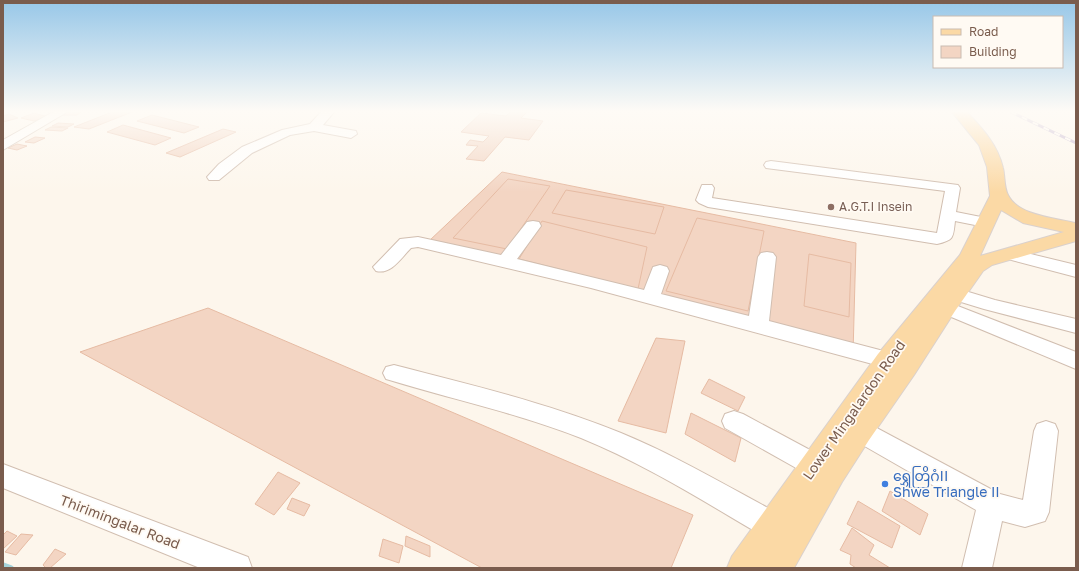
<svg xmlns="http://www.w3.org/2000/svg" width="1079" height="571" viewBox="0 0 1079 571" font-family="'Golos Text','Noto Sans Myanmar',sans-serif">
  <style>
    .lines { fill: none; stroke-linecap: round; stroke-linejoin: round }
    .stream { stroke: #a5d3da; stroke-width: 5.5 }
    .building { fill: #f3d5c3; stroke: #e6bba3 }
    .minor-casing { stroke: #d1beb0; stroke-width: 2 }
    .major-casing { stroke: #dad1cd; stroke-width: 2 }
    .minor { fill: #fff; fill-rule: evenodd }
    .major { fill: #fbd9a5; fill-rule: evenodd }
    .rail-casing { stroke: #b9a8c9; stroke-width: 3 }
    .rail { stroke: #fffaf3; stroke-width: 2; stroke-dasharray: 6; stroke-linecap: butt }
    .education-dot { fill: #8d6e63; stroke: #fffaf3; stroke-width: 1.5 }
    .shop-dot { fill: #3f7fe0; stroke: #fffaf3; stroke-width: 1.5 }
    .labels { text-anchor: middle; stroke-width: 3.5; stroke-linejoin: round; paint-order: stroke }
    .education-label { font-size: 12px; fill: #785e54; stroke: #fffaf3; text-anchor: start }
    .near-street-label { font-size: 14px; fill: #7a5c4d; stroke: #fffaf3 }
    .near-shop-label { font-size: 14px; fill: #366cbe; stroke: #fffaf3; text-anchor: start }
  </style>
  <rect width="100%" height="100%" fill="#fdf6ec"/>
  <g class="lines">
    <path class="stream" d="M3,565L11,568"/>
  </g>
  <path class="building" d="M65,112H81L77,115H60Z
    M112,112H132L89,129L74,127Z
    M510,112H527L521,118L543,121L529,140L505,137L484,161L466,159L478,146L466,145L470,140L483,142L489,136L461,132L481,113L506,116Z
    M34,113L48,117L34,121L21,118Z
    M9,114L18,118L3,122V116Z
    M152,115L199,127L184,133L137,121Z
    M58,123L74,124L68,127L52,126Z
    M123,125L171,138L155,145L107,132Z
    M51,127L68,128L62,131L45,130Z
    M223,129L236,132L180,157L166,153Z
    M35,137L45,138L34,143L25,142Z
    M17,144L27,146L17,150L8,148Z
    M502,172L856,243L853,354L429,241Z
    M508,179L550,186L507,249L453,238Z
    M566,190L664,207L655,234L552,213Z
    M697,218L764,231L748,311L666,291Z
    M542,221L647,247L638,289L519,259Z
    M809,254L851,263L849,317L804,306Z
    M208,308L693,515L671,568H482L80,352Z
    M656,338L685,341L666,433L618,421Z
    M709,379L745,397L738,411L701,393Z
    M691,413L741,438L735,462L685,434Z
    M278,472L300,483L274,515L255,504Z
    M890,491L928,514L920,535L882,511Z
    M292,498L310,505L304,516L287,509Z
    M858,501L900,526L892,548L847,524Z
    M852,528L874,545L869,555L890,568H856L850,564L851,555L840,550Z
    M7,531L17,536L3,549V535Z
    M21,534L33,535L16,555L5,552Z
    M406,536L430,546V557L405,546Z
    M383,539L403,546L399,563L379,556Z
    M55,549L66,554L50,568H46L43,565Z"/>
  <g class="lines">
    <g class="minor-casing">
      <path id="minor" d="M53,112H67L3,150V140Z
        M321,112H334L323,125L356,131L357,134L351,138L314,131L290,135L252,153L219,180H209L207,177L219,164L242,147L282,130L310,124Z
        M771,161L958,185L960,188L956,212L991,219L993,222L991,225L985,227L955,221C953,238 954,240 937,244L708,207L699,203L696,200L702,185H712L714,188L712,198L937,233L945,191L766,168L764,165L766,162Z
        M533,221L539,222L541,226L517,259L644,290L653,267L660,265L667,267L669,271L661,294L749,316L758,257L761,253L767,252L773,253L776,257L769,321L895,354L908,360L911,366L908,372L900,374L880,366L591,288L418,247L411,248C401,258 391,275 376,271L373,267L400,239L418,237L501,255L527,222Z
        M1010,249L1076,265V277L1004,258L1001,254L1004,250Z
        M942,284L995,300L1076,319V333L984,309L935,294L932,290L935,286Z
        M932,296L1076,352V369L925,306L922,302L925,298Z
        M394,365C471,385 548,403 621,433C677,456 730,488 783,516L787,526L783,536L773,540L763,536C703,501 645,464 581,438C517,413 451,399 386,379L383,373L386,367Z
        M734,411L743,414L823,457L827,465L823,473L814,476L805,473L725,428L722,421L725,414Z
        M849,415L858,418L1000,494L1023,500L1034,431L1037,424L1046,421L1055,424L1058,431L1049,512L1045,521L1025,527L1002,521L992,568H962L976,510L840,432L837,425L840,418Z
        M3,464L248,557L252,568H200L3,488Z"/>
    </g>
    <g class="major-casing">
      <path id="major" d="M952,112H967C982,128 998,145 1003,168C1005,176 1004,188 1008,195C1018,216 1056,218 1075,223L1076,241L992,265L983,271L955,311L914,375L869,440L842,482L794,568H727L732,556L878,354L960,255L990,196L987,167L979,145ZM1001,210L1023,223L1064,232L980,256Z"/>
    </g>
    <use href="#minor" class="minor"/>
    <use href="#major" class="major"/>
    <g class="rail-casing">
      <path id="rail" d="M1011,112L1076,143"/>
    </g>
    <use href="#rail" class="rail"/>
  </g>
  <linearGradient id="sky" x2="0" y2="1"><stop stop-color="#97c7e8"/><stop offset="0.58" stop-color="#fefbf6"/><stop offset="1" stop-color="#fefbf6" stop-opacity="0"/></linearGradient>
  <rect width="1079" height="192" fill="url(#sky)"/>
  <circle class="education-dot" cx="831" cy="207" r="4"/>
  <circle class="shop-dot" cx="885" cy="484" r="4"/>
  <g class="labels">
    <g class="education-label">
      <text x="839" y="211">A.G.T.I Insein</text>
    </g>
    <g class="near-street-label">
      <text transform="translate(854 410) rotate(-55)" y="5">Lower Mingalardon Road</text>
      <text transform="translate(120 522) rotate(21)" y="5">Thirimingalar Road</text>
    </g>
    <g class="near-shop-label">
      <text x="893" y="481">ရွှေတြိဂံII<tspan x="893" dy="16">Shwe Triangle II</tspan></text>
    </g>
  </g>
  <rect width="1079" height="571" fill="none" stroke="#7a5c4d" stroke-width="8"/>
  <rect x="933" y="16" width="130" height="52" fill="#fffaf3" stroke="#cabbb1"/>
  <rect x="941" y="29" width="20" height="6" fill="#fbd9a5" stroke="#cabbb1"/>
  <text x="969" y="36" font-size="12" fill="#7a5c4d">Road</text>
  <rect x="941" y="46" width="20" height="12" fill="#f3d5c3" stroke="#cabbb1"/>
  <text x="969" y="56" font-size="12" fill="#7a5c4d">Building</text>
</svg>
